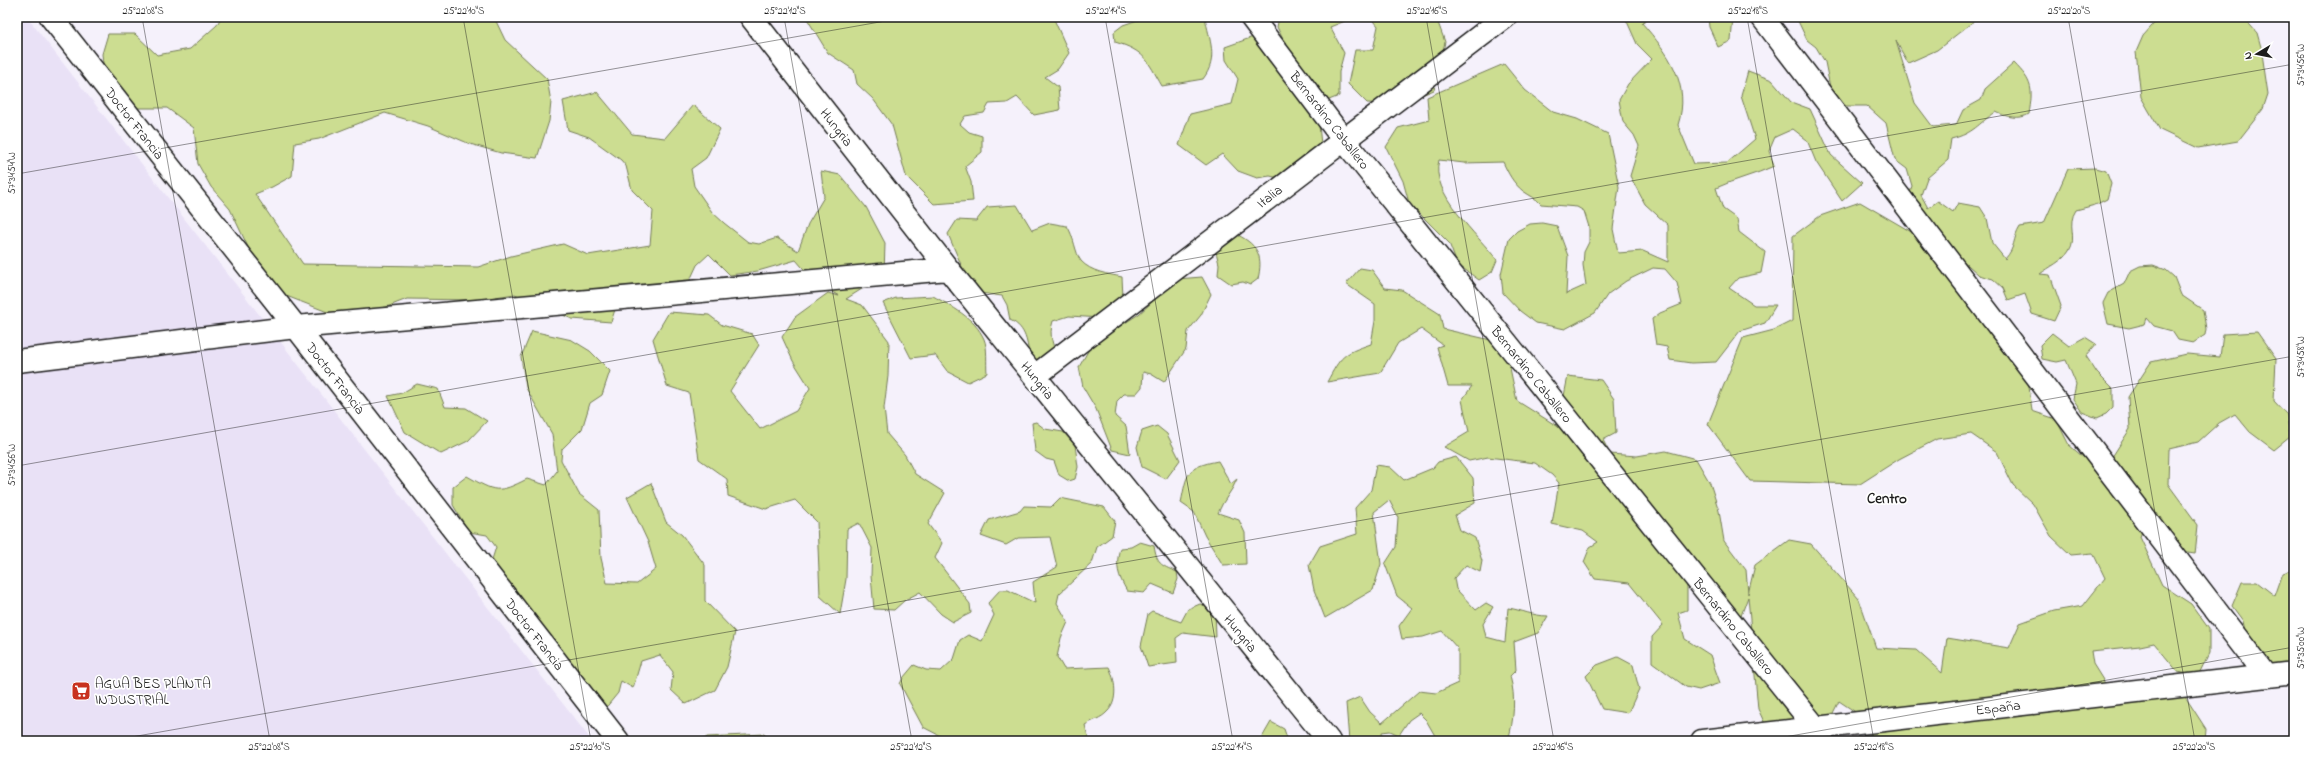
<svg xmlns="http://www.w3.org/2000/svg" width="2311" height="758" viewBox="0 0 2311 758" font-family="'Indie Flower',sans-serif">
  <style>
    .built { fill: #e9e1f6 }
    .green { fill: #ccdd91; stroke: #747c56 }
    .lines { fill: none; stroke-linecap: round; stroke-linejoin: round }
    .minor-casing { stroke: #1c1c1c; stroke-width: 25 }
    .tertiary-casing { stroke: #1c1c1c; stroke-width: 25 }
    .minor { stroke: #fff; stroke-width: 22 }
    .tertiary { stroke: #fff; stroke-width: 22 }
    .ticks { fill: none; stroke: #1c1c1c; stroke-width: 1; stroke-opacity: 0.45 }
    .labels { text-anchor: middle; stroke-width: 3.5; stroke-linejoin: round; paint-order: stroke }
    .street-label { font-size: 14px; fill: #1c1c1c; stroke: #fff }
    .poi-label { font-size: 14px; fill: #1c1c1c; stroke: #fff; text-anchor: start }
    .neighbourhood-label { font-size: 15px; font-weight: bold; fill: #1c1c1c; stroke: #fff }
    .neatline { fill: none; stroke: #1c1c1c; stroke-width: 1.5 }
    .ticks-label { font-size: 10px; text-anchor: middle; fill: #1c1c1c }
  </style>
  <rect width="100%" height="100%" fill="#f5f1fb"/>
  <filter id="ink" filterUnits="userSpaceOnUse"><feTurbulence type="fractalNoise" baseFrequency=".025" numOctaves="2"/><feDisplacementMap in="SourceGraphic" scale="8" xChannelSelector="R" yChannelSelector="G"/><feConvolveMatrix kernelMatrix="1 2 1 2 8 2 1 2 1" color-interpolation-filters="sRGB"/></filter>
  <g filter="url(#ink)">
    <path class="built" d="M17,17H27L592,741H17Z"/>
    <path class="green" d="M221,17H494L505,40L547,79L551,102L549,121L537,158L501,153L470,144L428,126L385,113L319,139L295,143L292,176L272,187L255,194L303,264L478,267L511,256L563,244L588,255L650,245L653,211L632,190L626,166L621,160L589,137L568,130L563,101L597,92L632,134L665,138L693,105L720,129L706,158L691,169L694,186L712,212L724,223L748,242L759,244L777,238L798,251L808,224L824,197L821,171L840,175L866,207L885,243L884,275L846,299L862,305L889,341L888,376L884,408L887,434L905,455L915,474L945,493L928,524L942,543L935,558L970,604L971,613L953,622L941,614L920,592L905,600L894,610L874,609L871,576L872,548L859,523L847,529L846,579L840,614L820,596L817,522L795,500L766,509L728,496L727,479L699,459L689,393L667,386L653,339L669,312L709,315L722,325L752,334L759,345L730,391L760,429L796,411L810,388L793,361L782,337L795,317L828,293L839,296L815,282L796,260L758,271L730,275L709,254L697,265L685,291L620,294L611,322L572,319L515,294L475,300L407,299L379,310L351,316L330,313L271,290L264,267L249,249L230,209L211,187L198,164L194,128L167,108H136L105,81L102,54L108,34H135L157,55L190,49L217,25Z
      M806,17H1053L1069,53L1058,69L1045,77L1058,87L1060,110L1034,115L1017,97L1007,103L989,104L984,113L965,116L960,124L969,132L982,136V152L965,166L971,182L973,201L934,204L906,176L892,125L873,99L857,84L854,70L828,53Z
      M1146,17H1205C1209,40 1219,58 1203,79L1162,86C1147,60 1145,51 1115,42L1114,32L1123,25Z
      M1279,17H1355L1330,27L1344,53L1339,72V96L1324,102L1292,58L1277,27Z
      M1371,17H1436L1445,42L1434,90L1400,104L1367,103L1348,84L1355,50H1373L1378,26Z
      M1625,17H1649L1642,23C1669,54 1691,84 1678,125L1694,164L1727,163L1755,139L1741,96L1748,71L1772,80L1791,102L1810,109L1831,155L1862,183L1842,201L1816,162L1807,140L1793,129L1775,137L1769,151L1774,166C1755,175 1735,179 1716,188L1723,209L1737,219L1739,232L1765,252L1761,273L1738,278L1729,288L1754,305H1776L1765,323L1740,331L1716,362L1691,363L1670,360L1667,347L1656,345L1652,319L1660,313L1682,304L1677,283L1665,269L1653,268L1626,281L1608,294L1595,313L1565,329L1536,323L1520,311L1503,293L1501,274L1509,239L1517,231L1530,224L1542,223L1557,226L1568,256L1566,294L1586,285L1583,265L1584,252L1589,242V227L1584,211L1577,207L1541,204C1536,198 1530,196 1523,191C1513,183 1508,173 1503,162L1464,163L1439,160C1429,193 1479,236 1497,260L1492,272L1479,280L1457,264L1449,243L1409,203L1403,181L1386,147L1398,128L1429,120L1427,97L1504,64L1525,90L1553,112L1577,119L1608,134L1619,187L1613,229L1618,253L1643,251L1668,262V225L1645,204L1630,176L1639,146L1634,135L1623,122L1619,100L1628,84L1652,59L1637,44Z
      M1708,17H1733L1731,41L1718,47L1709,27Z
      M1793,17H1979L1937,50L1908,63L1896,41L1915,103L1933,127L1956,125L1963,110L1981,100L1985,89L2014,63C2033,82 2033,89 2029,114C2020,120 2006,117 1996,112C1977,124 1975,133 1951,139L1948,160L1927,178L1921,195L1928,208L1938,201L1953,212L1958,203L1980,207L1987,218L1992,243L2005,259C2016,247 2012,240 2020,227L2044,223L2068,169L2095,168L2106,171L2111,184L2107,199L2095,205L2076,210C2066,225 2078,237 2069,251C2063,261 2049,267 2040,274L2050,275L2061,306L2054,321L2032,314L2025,294L2008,300L2003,288L1993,279L1979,275L1938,238L1908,197L1912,186L1907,169L1895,160L1886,123L1867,106H1845L1831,92L1825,62L1816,47L1807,40L1798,21Z
      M2160,17H2243L2257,33L2261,47L2268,94L2263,109L2238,141L2198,148L2160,130L2141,97L2136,52L2143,36Z
      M1256,36L1281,69L1286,83L1318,116L1323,163L1297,182L1270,176L1257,178L1238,171L1222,154L1206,165L1179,145L1190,114L1232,104L1238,79L1226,60L1225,47Z
      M1860,202L1939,248L2027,370L2032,411L2056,419L2069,445L2096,468L2112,457L2130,429L2128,397L2151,362L2187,354L2220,357L2223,334L2257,332L2276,359L2274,401L2287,415L2290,437L2274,450L2250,432L2235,414L2219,423L2198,442L2169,449L2168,484L2198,525L2195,554L2181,552L2142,531L2140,537L2162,585L2191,604L2209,629V653L2198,676L2178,672L2154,643L2140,646L2091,651L2093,664L2108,688L2162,687L2186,698L2206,729L2205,741H1870L1869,721L1839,701L1832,715L1824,741H1773L1758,709L1748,597L1736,629L1700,589L1687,586V610L1678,613L1685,639L1710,655L1720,683L1699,690L1686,687L1652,662V637L1663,625L1629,583L1595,579L1584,562L1590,547L1598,542L1583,531L1552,524L1559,483L1552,475L1535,463L1488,457L1469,461L1444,447L1469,432L1462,400L1472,386H1448L1437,347L1443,345L1421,329L1398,343L1380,373L1327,382C1341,356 1342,354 1371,344L1375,321V304L1346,284L1360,268L1372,270L1385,288L1402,290L1440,314L1443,329L1491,340L1507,354L1517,401L1565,431L1564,396L1568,376L1601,380L1614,399L1616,433L1603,440L1610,454L1637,456L1666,451L1696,459L1710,483L1719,511L1724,541L1746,570L1748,594L1755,565L1789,540L1811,544L1859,599L1876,648L1916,650L1942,673L1947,638L2009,648L2020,623L2054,611L2083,606L2105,578L2093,553L2071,555L2051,536L2033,504L2013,485L1997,452L1971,434L1937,439L1899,459L1860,484L1750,481L1708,424L1743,338L1774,330L1792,321L1793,236L1820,216Z
      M1017,205L1032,230L1050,223L1067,226C1074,236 1075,253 1081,261C1091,272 1108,274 1122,277L1123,298L1102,318L1069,316L1053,321C1048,337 1054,344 1057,360L1048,366L1030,360C1027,343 1027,328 1010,320L1007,305L1002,296L979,293L968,281L948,234L957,220L976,221L987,207Z
      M1238,235C1259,246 1263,257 1258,279L1250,285L1243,282L1231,284L1218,275L1219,264L1215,248L1233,236Z
      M2153,265L2166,270L2174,277L2181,295L2203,310L2206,329L2205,335L2193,343L2178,340L2172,331L2154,326L2147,318L2145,324L2129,328L2108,324L2103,303L2108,293L2124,284L2130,271L2140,266Z
      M1202,277L1211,294L1201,315L1188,331L1186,349L1164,382L1151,374L1143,372L1142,387L1136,394H1124L1117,401L1115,416L1126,426L1130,454L1112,450L1096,409L1083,387L1079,367L1092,344L1139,314L1177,279Z
      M933,296C951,306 975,318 984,339C988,348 986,363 987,373L968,382L947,371L935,355L911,358L883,303L896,298Z
      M532,331L572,340L590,351L610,371L602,395L590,403L582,429L562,449L561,460L579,494L599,510L601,558L607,583L637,584L656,569L648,542L627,497L651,483L666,522L682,535L705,565V601L735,632L727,667L715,690L686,704L671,690L673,672L660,655L641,661L633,688L621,681L618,693L604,710L490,566L496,547L487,535L469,532L453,505V487L467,476C495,492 498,494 527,479L546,485L557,471L552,434L526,388L521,357Z
      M2052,333L2069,346L2085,337L2096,344L2086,356L2097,373L2113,389V407L2106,414L2097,418L2082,412L2073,399L2076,384L2066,360L2057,362L2042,359L2040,345Z
      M417,384L438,389L445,407L466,408L487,421L468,441L441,454L405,432L388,396L402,393Z
      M1036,422L1045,429L1063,432L1075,445L1078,467L1075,479L1069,481L1059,475L1054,461L1046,459L1035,451L1032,423Z
      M1157,426L1167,434L1180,460L1166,479L1142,467L1137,447L1142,431Z
      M1456,457L1473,478L1475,503L1455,515L1460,530L1475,538L1482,561L1480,572L1466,565L1454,578L1456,589L1476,610L1486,603L1493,607L1483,624L1486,637L1505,642L1508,608C1522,610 1533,616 1548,616L1538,633L1514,642L1516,670L1510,676C1516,698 1514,719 1508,741H1453L1449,739L1438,741L1426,720L1419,713L1409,720L1399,735L1390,731L1382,732L1383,741H1349L1346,703L1360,697L1370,712L1382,723L1419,691L1436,693L1458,683V649L1442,631L1423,637L1402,639L1399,626L1412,608L1397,596L1385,564L1396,547L1398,517L1389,500L1374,512L1381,564L1373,590L1325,618L1314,590L1309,565L1320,546L1357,534L1355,508L1371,490L1376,465L1390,467L1404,480L1433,468L1438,462Z
      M1218,461L1231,484L1237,479C1232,492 1223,500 1218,513L1239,520L1245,533L1246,564L1223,565L1205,536L1194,512L1181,503C1187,473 1186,467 1218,461Z
      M1060,498L1104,507L1115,521L1112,536L1097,547L1092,563L1059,594L1057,603L1068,622L1061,638L1057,657L1064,669L1109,667C1115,679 1119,701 1107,712C1102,718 1091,721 1085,725L1089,741H1040L1039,738L1008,741H950L923,727L900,684L903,678L914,665L926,670L941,671L954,659L960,640L968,635L982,641L994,615L988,603L1000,590H1008L1035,603L1033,582L1057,567L1050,537L1018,538L1006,545L981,536L989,520L1020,511L1024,506L1051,507Z
      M1140,542L1154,546C1157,564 1160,565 1177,572L1178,579L1173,593L1152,584L1144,593L1127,591C1118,576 1115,565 1120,548L1131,547Z
      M2294,569V683L2289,682L2247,641L2243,621L2232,606L2242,582H2257L2275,596L2283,573Z
      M1200,604L1215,608L1216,637L1183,633L1176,638L1177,663L1148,667L1141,646L1148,614L1152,611L1181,622L1188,609Z
      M1618,657L1633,665L1639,689L1628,713L1602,709L1586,676L1597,665Z
      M1271,722L1284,729L1288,741H1260Z
      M764,734L770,741H702L707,737Z"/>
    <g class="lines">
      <g class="minor-casing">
        <path id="minor" d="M751,17L948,269L1329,741
          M1251,17L1343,139L1816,728
          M1762,17L2266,676
          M17,361L296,327L948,269
          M1035,376L1505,17
          M1702,741L2294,673"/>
      </g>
      <g class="tertiary-casing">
        <path id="tertiary" d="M51,17L296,327L618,741"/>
      </g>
      <use href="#minor" class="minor"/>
      <use href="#tertiary" class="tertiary"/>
    </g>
  </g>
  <path class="ticks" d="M142,17L270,741M463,17L591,741M784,17L912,741M1105,17L1233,741M1426,17L1554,741M1747,17L1874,741M2068,17L2195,741M17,174L908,17M17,466L2294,64M109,741L2294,356M1762,741L2294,647"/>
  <defs>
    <g id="supermarket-square" transform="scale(1)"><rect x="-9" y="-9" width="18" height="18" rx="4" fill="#c8321e" stroke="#fff"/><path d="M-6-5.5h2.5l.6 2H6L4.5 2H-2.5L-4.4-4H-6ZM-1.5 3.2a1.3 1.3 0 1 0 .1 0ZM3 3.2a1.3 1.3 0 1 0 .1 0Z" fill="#fff"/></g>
  </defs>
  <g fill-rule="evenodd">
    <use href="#supermarket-square" x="81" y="691"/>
  </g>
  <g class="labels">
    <g class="street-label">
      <text transform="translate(1330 120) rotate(52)" y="5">Bernardino Caballero</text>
      <text transform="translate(135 123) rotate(52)" y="5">Doctor Francia</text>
      <text transform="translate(837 127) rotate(52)" y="5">Hungria</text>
      <text transform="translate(1269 196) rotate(-38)" y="5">Italia</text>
      <text transform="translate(1532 374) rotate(51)" y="5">Bernardino Caballero</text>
      <text transform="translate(336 378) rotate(52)" y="5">Doctor Francia</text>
      <text transform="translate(1038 380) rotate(51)" y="5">Hungria</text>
      <text transform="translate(1734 626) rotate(51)" y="5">Bernardino Caballero</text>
      <text transform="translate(1241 633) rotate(51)" y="5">Hungria</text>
      <text transform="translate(535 634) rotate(52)" y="5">Doctor Francia</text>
      <text transform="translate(1998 707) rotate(-7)" y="5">España</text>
    </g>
    <g class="poi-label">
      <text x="95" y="688">AGUA BES PLANTA<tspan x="95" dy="16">INDUSTRIAL</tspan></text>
    </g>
    <g class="neighbourhood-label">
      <text x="1887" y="503">Centro</text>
    </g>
  </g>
  <rect width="2311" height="758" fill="none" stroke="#fff" stroke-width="44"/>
  <g transform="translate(2257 54) rotate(260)" stroke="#ffffff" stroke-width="3" paint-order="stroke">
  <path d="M0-3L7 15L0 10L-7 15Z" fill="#1c1c1c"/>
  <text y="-6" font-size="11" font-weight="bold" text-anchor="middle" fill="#1c1c1c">N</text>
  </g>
  <rect x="22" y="22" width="2267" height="714" class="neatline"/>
  <g class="ticks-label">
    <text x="143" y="14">25°22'08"S</text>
    <text x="464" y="14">25°22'10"S</text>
    <text x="785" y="14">25°22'12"S</text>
    <text x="1106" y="14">25°22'14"S</text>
    <text x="1427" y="14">25°22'16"S</text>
    <text x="1748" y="14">25°22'18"S</text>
    <text x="2069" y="14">25°22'20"S</text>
    <text transform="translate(2300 65) rotate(-90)" y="4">57°34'56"W</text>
    <text transform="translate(11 173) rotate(-90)" y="4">57°34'54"W</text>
    <text transform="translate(2300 357) rotate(-90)" y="4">57°34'58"W</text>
    <text transform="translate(11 465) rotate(-90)" y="4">57°34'56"W</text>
    <text transform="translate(2300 648) rotate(-90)" y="4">57°35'00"W</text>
    <text x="269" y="750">25°22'08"S</text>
    <text x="590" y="750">25°22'10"S</text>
    <text x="911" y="750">25°22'12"S</text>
    <text x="1232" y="750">25°22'14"S</text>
    <text x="1553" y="750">25°22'16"S</text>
    <text x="1874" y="750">25°22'18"S</text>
    <text x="2194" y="750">25°22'20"S</text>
  </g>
</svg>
